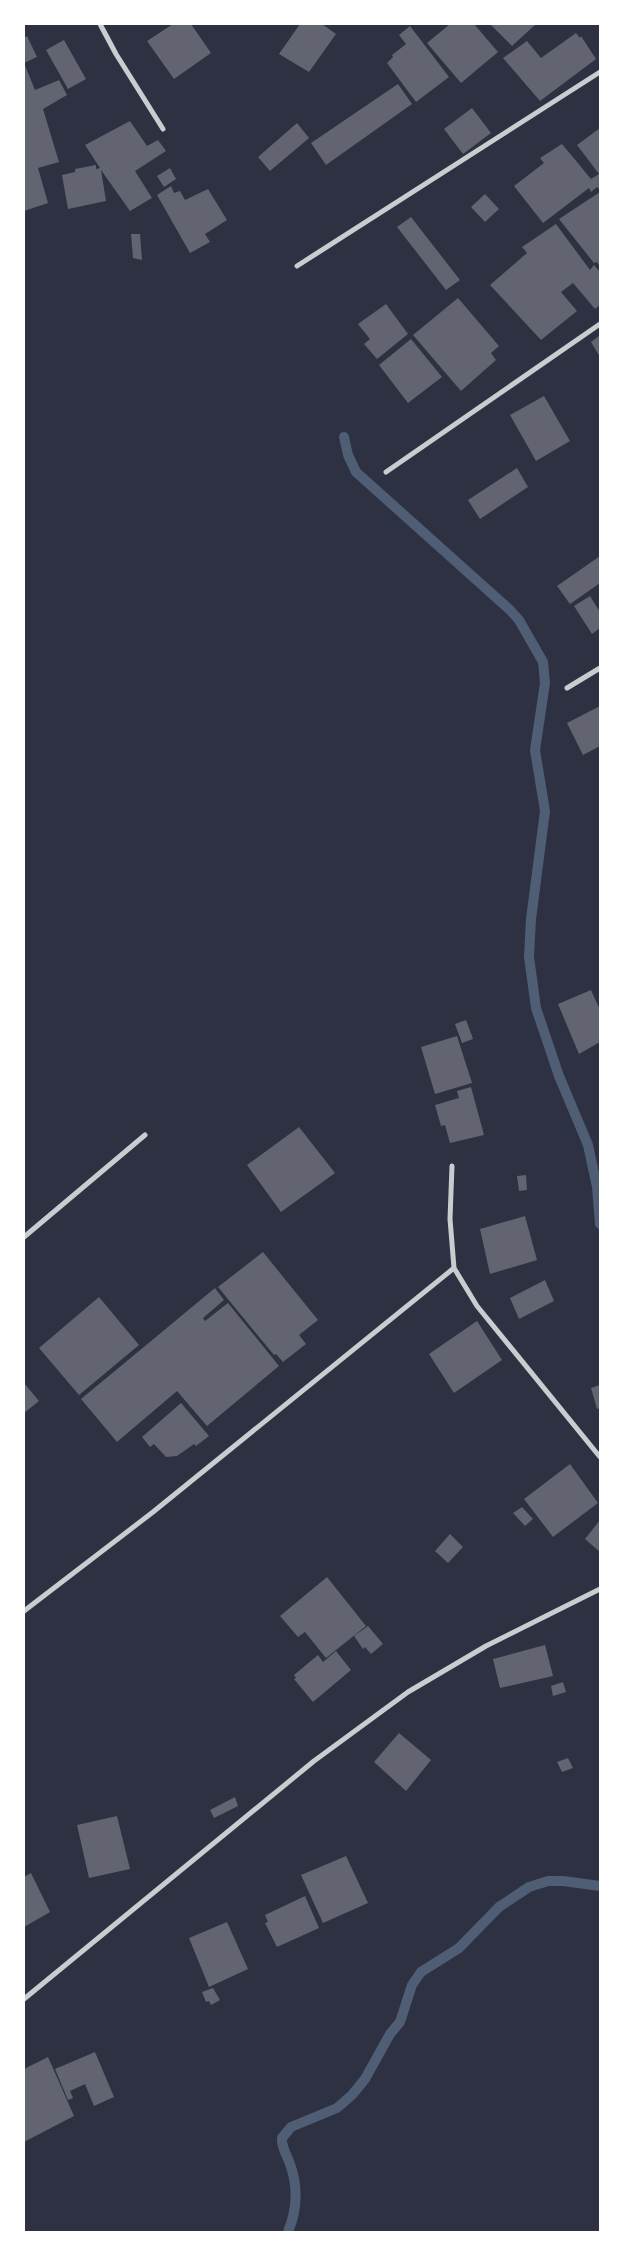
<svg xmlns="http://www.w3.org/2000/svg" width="624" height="2256" viewBox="0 0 624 2256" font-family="'IBM Plex Sans',sans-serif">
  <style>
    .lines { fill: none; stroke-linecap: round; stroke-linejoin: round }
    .stream { stroke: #4f5d75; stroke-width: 10 }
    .building { fill: #626471 }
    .minor { stroke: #caccd0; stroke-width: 5 }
  </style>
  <rect width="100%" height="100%" fill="#2d3142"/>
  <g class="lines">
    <path class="stream" d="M344,437L348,455L356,472L510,610L519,620L543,662L545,683L535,750L545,811L531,919L529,957L536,1008L559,1076L588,1145L597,1187L600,1224
      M288,2232C297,2210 298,2186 290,2164C287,2155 281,2147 282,2138L291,2127L337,2108L352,2095L365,2079L390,2034L400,2022L412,1985L421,1972L459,1948L499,1907L529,1887L548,1881H563L600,1886"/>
  </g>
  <path class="building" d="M173,24H191L211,53L174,79L147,41Z
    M300,24H322L336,34L309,72L279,54Z
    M450,24H474L498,52L461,83L427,43Z
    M490,24H536L512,46Z
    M410,26L449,77L416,102L387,63L393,57L392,55L406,44L399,35Z
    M576,33L580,38L581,36L596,59L540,101L503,58L527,41L541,58Z
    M27,36L37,57L24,63L35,90L59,80L67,95L43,109L59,162L38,168L48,203L24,211V38Z
    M64,40L86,79L68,89L46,50Z
    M398,84L412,104L326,165L311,143Z
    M472,108L491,133L463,154L444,129Z
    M130,121L147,146L158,140L166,151L135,171L152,198L130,211L101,170L106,201L68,209L62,175L75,172V169L96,165V169L100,168L85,145Z
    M297,123L309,138L270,171L258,157Z
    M600,128V190L597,187L591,192L589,188L543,223L514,186L544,163L540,158L562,144L591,179L599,174L577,145Z
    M170,168L176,179L164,187L157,176Z
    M171,186L174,193L180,191L185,200L208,189L227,220L205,234L210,242L190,253L157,195Z
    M600,192V267L597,262L594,263L559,219Z
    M485,194L499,209L485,222L471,207Z
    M411,217L460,280L446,290L397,227Z
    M556,224L590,270L594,265L600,272V305L595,309L573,283L561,292L577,311L541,340L490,285L527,253L522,247Z
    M131,234H140L142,260L133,258Z
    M458,298L499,346L491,353L496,360L461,391L413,335Z
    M386,304L408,334L377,359L364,344L370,339L358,324Z
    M600,335V357L591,342Z
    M411,339L442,377L408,403L379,365Z
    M544,396L570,441L536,461L510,415Z
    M517,468L528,487L480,519L468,500Z
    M600,556V583L570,604L557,586Z
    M590,596L600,612V628L592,634L574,606Z
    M600,706V746L583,755L567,723Z
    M591,990L600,1010V1042L579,1054L558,1004Z
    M466,1020L473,1039L462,1043L455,1024Z
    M457,1036L472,1083L435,1094L421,1047Z
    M471,1087L484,1135L450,1143L445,1125L441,1126L435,1105L459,1098L457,1091Z
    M299,1127L335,1173L281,1212L247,1165Z
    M526,1175L527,1190L519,1191L517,1176Z
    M525,1216L537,1260L490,1274L480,1229Z
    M263,1252L318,1320L299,1335L306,1344L283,1362L276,1354L274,1355L218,1287Z
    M545,1280L554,1301L519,1319L510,1298Z
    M215,1288L224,1300L203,1318L205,1321L228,1303L279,1366L207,1426L177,1391L117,1442L81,1399Z
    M99,1297L139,1345L79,1395L39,1348Z
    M477,1321L502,1360L454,1393L429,1354Z
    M24,1383L39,1401L24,1413Z
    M600,1385V1408L597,1409L591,1388Z
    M181,1403L209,1436L196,1446L194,1444L177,1456L166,1457L154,1444L150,1447L142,1437Z
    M570,1464L598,1503L553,1537L524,1499Z
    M522,1507L533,1519L525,1526L513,1513Z
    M600,1520V1552L585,1539Z
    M450,1534L463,1547L448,1563L435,1551Z
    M327,1577L366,1626L326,1658L305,1632L298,1637L280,1616Z
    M368,1626L383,1644L371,1654L365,1647L363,1649L354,1636Z
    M545,1645L553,1676L500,1688L493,1659Z
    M336,1651L351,1670L313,1702L294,1679L296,1678L294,1675L318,1655L323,1662Z
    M563,1682L566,1692L553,1696L551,1686Z
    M399,1733L431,1760L406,1791L374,1762Z
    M568,1758L573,1768L562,1772L557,1762Z
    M235,1797L238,1806L214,1818L210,1810Z
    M117,1816L130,1869L89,1878L77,1825Z
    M346,1856L368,1903L323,1923L301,1875Z
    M31,1873L50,1912L24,1927V1877Z
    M305,1896L319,1928L277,1947L265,1923L268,1922L265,1915Z
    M227,1922L248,1969L209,1987L189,1938Z
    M213,1988L220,2000L211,2005L209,2001L206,2002L202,1992Z
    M95,2052L114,2097L94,2106L85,2084L70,2091L73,2098L68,2100L55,2069Z
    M48,2057L74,2116L24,2142V2069Z"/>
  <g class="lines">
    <path class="minor" d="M100,24L116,54L163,129
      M297,266L600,72
      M386,472L600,324
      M567,688L600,668
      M452,1166L450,1219L454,1268L477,1306L600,1457
      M24,1237L145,1135
      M24,1611L153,1512L454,1268
      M24,1999L314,1761L408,1692L486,1646L600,1589"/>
  </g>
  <rect width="624" height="2256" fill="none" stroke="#ffffff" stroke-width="50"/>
</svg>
